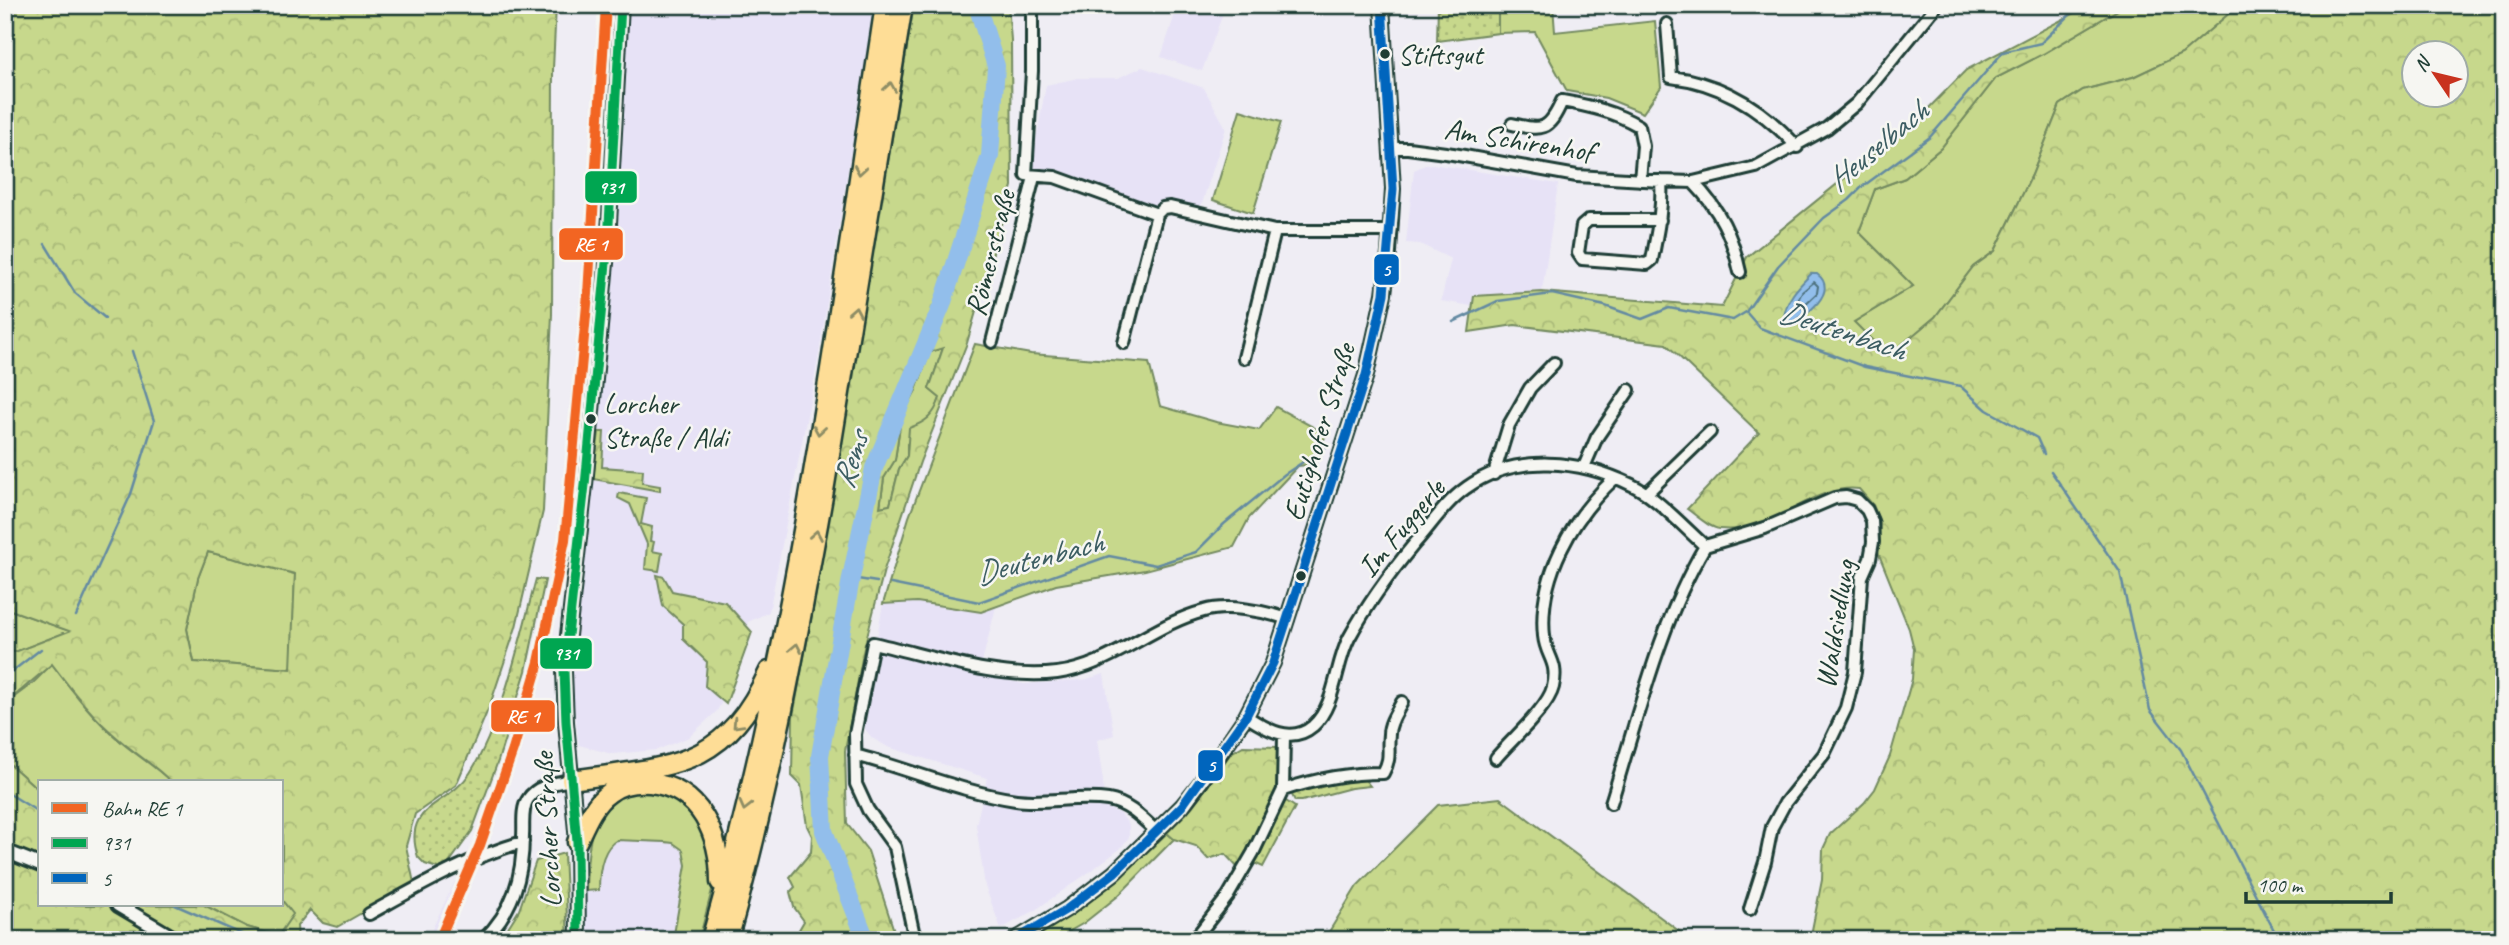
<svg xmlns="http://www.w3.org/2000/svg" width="2509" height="945" viewBox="0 0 2509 945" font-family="Caveat,sans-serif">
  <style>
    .built { fill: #e7e2f6 }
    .grass { fill: #c7d88c; stroke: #738a60; stroke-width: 2 }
    .forest { fill: url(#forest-crowns); stroke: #738a60; stroke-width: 2; fill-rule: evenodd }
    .garden { fill: url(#garden-dots); stroke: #738a60; stroke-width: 2 }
    .water { fill: #92beeb; stroke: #648aa2; stroke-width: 2 }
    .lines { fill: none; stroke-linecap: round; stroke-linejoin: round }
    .shore { stroke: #4d717d; stroke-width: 2 }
    .stream { stroke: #648aa2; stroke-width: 2.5 }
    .river { stroke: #92beeb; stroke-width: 18 }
    .minor-casing { stroke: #1f3d34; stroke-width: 16 }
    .tertiary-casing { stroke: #1f3d34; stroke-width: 18 }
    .trunk-casing { stroke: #1f3d34; stroke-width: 23 }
    .minor { stroke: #f6f6f2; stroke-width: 10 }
    .tertiary { stroke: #f6f6f2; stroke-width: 12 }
    .trunk { stroke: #fedd96; stroke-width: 18 }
    .bus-1-casing { stroke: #f6f6f2; stroke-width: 14 }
    .bus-2-casing { stroke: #f6f6f2; stroke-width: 14 }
    .bus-1 { stroke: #00a651; stroke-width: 9 }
    .bus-2 { stroke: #0065bd; stroke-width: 9 }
    .rail-1-casing { stroke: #f6f6f2; stroke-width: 16 }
    .rail-1 { stroke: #f26522; stroke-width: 10 }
    .oneway { stroke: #8e8d65 }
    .bus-dot { fill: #1f3d34; stroke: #f6f6f2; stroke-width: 2.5 }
    .labels { text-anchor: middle; stroke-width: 5; stroke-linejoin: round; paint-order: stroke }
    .bus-label { font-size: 28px; fill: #1f3d34; stroke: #f6f6f2; text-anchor: start }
    .street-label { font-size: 30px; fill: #1f3d34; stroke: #f6f6f2 }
    .water-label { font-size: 32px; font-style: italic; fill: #3c5d62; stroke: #f6f6f2 }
    .line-badge { stroke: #f6f6f2; stroke-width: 2.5 }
    .badge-label { font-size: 19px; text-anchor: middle; font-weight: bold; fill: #fff }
  </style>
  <defs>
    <pattern id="forest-crowns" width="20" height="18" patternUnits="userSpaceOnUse" patternTransform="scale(1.75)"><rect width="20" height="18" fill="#c7d88c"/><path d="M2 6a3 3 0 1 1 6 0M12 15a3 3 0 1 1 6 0" fill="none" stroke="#aaba79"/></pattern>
    <pattern id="garden-dots" width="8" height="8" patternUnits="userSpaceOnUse" patternTransform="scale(1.75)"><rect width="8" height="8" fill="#c7d88c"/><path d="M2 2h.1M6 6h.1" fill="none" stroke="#aaba79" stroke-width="1.8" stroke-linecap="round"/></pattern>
  </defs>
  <rect width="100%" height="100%" fill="#efedf4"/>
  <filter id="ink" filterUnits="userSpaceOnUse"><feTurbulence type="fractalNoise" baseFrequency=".0143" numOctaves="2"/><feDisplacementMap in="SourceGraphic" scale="14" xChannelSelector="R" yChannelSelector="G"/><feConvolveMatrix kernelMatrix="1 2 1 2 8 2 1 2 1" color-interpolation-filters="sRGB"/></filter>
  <g filter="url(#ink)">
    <path class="built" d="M626,5H874L819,354L769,612L748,622L734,678L717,711L689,737L657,750L612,754L579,745L572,687L605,346Z
      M1178,5H1226L1202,71L1161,57Z
      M1142,67L1204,88L1226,128L1200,210L1146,209L1031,168L1046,85L1078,78H1118Z
      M1432,164L1558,184L1542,292L1474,296L1472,306L1441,301L1451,259L1420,244L1406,243L1414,170L1425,165Z
      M917,602L981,612L996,607L979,674L1024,684L1083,680L1104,674L1114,735L1097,740L1103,781L1104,807L1120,813L1129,825V837L1120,849L1085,875L1034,911L1001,929L985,886L976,825L987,778L888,747L872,738L865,729L870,676L883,604Z
      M617,840L665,842L679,845L683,850L686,865L673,940H583L586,891L599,890V874L607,848Z
      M470,879L442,940H427L455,881Z"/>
    <path class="grass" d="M1498,5H1553L1555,32L1655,21L1661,87L1643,113L1606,98L1567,91L1535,32L1498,33Z
      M2126,5H2239L2182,54L2133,77L2083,90L2060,105L2032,175L1995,251L1973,267L1935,317L1888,357L1854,322L1913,286L1859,232L1875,189L1905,178L1941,148L1996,78L2043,54Z
      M1240,110L1281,122L1253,213L1213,200Z
      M975,344L1031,354L1149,363L1160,406L1216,422L1259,430L1276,407L1326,434L1315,464L1298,466L1249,518L1234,547L1145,570L1056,585L981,612L917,602L883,604L909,517Z
      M943,348L929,389L940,398L935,412L907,444V456L899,469L890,505L880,507L884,478L895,460L901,418L916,390L930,352Z
      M619,493L646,498L641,524L652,527L650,541L654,542L652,551L662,553L659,571L645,569L647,544L630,504L618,498Z
      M208,552L295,574L292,669L194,662L187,629L198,578Z
      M5,608L70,631L15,652L5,651Z
      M52,664C73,692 94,719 120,741C137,756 156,766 171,782H40V791L5,760V704L33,683Z
      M653,790L680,800L696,814L712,859V890L699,940H673L686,865L683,850L673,843L665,842L617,840C601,849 599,873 599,890L586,891C587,860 587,803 625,793C633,790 644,791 653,790Z
      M1167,833L1174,839L1118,896L1084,923L1054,940H1032C1082,910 1126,874 1167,833Z
      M282,900L294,914L279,936L247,927L204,905H282Z"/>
    <path class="forest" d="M5,5H556L553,69L552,314L543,511L516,627L490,705L456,785L415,814L406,846L414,883L337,927L323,923L310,910L297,926L298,940H5V760L40,791V905H204L247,927L278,936L293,914L282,900V782H171C156,766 138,756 121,741C94,719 73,692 52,664L5,704V651L15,652L69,631L5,608ZM208,552L295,574L291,669L194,662L187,629L198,578Z
      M914,5H1008L1011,40L1012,186L967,343L920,462L884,570L864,648L845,751L847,824L868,851L897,940H793L804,921L794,907L790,892L795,887L790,877L811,852L812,836L807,826L801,785L792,776L793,716L818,582ZM943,348L929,389L940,398C934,416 926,422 909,428L907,456L899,469L890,505L880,507L884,478L895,460L901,418L916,390L930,352Z
      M2090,5H2126L2043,54L1996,78L1941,148L1905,178L1875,189L1859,232L1913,286L1854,322L1888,356L1935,317L1973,267L1995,251L2032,175L2060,105L2083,90L2133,77L2182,54L2239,5H2504V940H1810L1822,880L1823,849L1830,834L1864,803L1875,789L1890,756L1912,679L1914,649L1909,629L1878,552L1880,523L1873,505L1859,489C1812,483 1774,535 1720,529C1709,528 1696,515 1687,509L1759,433L1666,344L1515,325L1469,332L1474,296L1542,292L1722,307L1747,257L1921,116L1966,70ZM2414,52H2456V94H2414Z
      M599,432H604L602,467L643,470L642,483L660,486V491L593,479Z
      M657,575L664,577L672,591L725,602L752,632L726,704L705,686L707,662L683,639V624L663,606Z
      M1243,746L1277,747L1282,773L1279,793L1240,870L1225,854L1208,859L1196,846L1174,839L1167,833L1192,807L1231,753Z
      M1500,798L1691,940H1324L1357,886L1438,805Z
      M564,853L568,940H500L519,910L536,861Z"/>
    <path class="garden" d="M1438,5H1498V33L1437,41Z
      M536,579L545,580L526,671L498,761L472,831L444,870L425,864L418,857C401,804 448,807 470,773C502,723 520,638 536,579Z
      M1362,776L1370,786L1351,788L1302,801H1295L1290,791Z
      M1283,799L1295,807L1263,867L1250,861Z"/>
    <path class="water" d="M1811,274H1817C1840,291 1806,317 1789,323L1784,319C1785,300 1798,287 1811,274Z"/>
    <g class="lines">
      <path class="shore" d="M1814,282L1818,286L1817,293L1801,308H1797L1796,304L1802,292Z"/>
      <path class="stream" d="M45,244L75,293L105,318
        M1746,312L1778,266L1824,218L1849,200L1862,187L1930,137L2003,52L2041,43L2080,5
        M1453,322L1498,301L1552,294L1605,306L1642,319L1669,308L1733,320L1746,312L1760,328L1865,367L1960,386L1987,410L2037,438L2044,454
        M2051,471L2120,572L2150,710L2181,750L2279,940
        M851,578L877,582
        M891,584L979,602L1109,556L1156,565L1196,552L1224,524L1285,474L1327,446
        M76,616L131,494L154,421L132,351
        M5,677L41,649
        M5,791L40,813
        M175,905L255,940"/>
      <path class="river" d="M866,940L824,831L820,756L851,578L874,468L942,305L990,156L996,66L977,5"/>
      <g class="minor-casing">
        <path id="minor" d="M1032,5V71L1026,175L1055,177L1157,214L1124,343
          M1667,24L1671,77C1722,83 1763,109 1797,147
          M1512,124C1542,131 1549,131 1562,101C1590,106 1615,112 1639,126L1643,146L1640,180
          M1392,148H1408L1453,154L1577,176L1661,181L1693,182L1756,167L1827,128L1857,103L1937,5
          M1693,182C1720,210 1732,235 1740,272
          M1157,214L1163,208L1170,207L1275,231H1391
          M1660,220H1589L1582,226L1578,253L1582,259L1647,264L1652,260C1657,233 1663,208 1661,181
          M992,342L1034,177
          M1244,358L1275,231
          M1584,467L1597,437L1629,390
          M1494,474L1509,425L1530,388L1554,363
          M1647,493L1710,432
          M1246,716C1266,729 1291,745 1313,726C1336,705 1335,665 1349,638C1367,605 1391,572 1415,543C1431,525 1446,502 1466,488C1515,452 1581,460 1632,485C1654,495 1686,529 1705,546L1765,528L1835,498L1846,497L1857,500L1867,510L1872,521L1873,542L1870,559L1862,577L1855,672L1846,708L1824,754L1785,803L1772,827L1765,862L1750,909
          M855,755C909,769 961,792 1016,800C1047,804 1078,795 1108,800C1128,803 1143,819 1157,832
          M1496,758C1511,740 1548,708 1553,687C1559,661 1546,657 1544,636C1538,577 1572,518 1614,479
          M1283,790C1316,779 1348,773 1383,773C1392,757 1387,751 1389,734C1389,723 1397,712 1402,702
          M1611,803C1638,717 1659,624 1705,546
          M369,914C418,887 469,857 523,842
          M483,940C513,911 523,877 523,836C524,825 521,809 528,799C537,785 556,783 571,780
          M915,940L895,847L868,810L856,784L855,734L873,643C931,656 997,680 1057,673C1112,666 1151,625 1204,611C1228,604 1264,611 1288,619
          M1194,940L1228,896L1253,853L1283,790L1284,735"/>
      </g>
      <g class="tertiary-casing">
        <path id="tertiary" d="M5,851L40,865
          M118,905L177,940
          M578,940L577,842L566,722L564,671L585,485L608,242L621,5
          M1015,940L1067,909L1114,873L1182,806L1201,782L1246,716L1273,663L1366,375L1384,294L1389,252L1393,189L1382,5"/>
      </g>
      <g class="trunk-casing">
        <path id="trunk" d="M571,780C667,766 723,772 769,671
          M577,842C585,825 593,804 609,793C620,784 636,782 650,783C701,788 720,836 720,882
          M711,940C798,635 837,318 885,5
          M728,940C770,790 798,638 825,485C852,325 878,165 903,5"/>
      </g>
      <use href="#minor" class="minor"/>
      <use href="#tertiary" class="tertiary"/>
      <use href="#trunk" class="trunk"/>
      <g class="bus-1-casing">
        <path id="bus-1" d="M578,940L577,842L566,722L564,671L585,485L608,242L621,5"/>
      </g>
      <g class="bus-2-casing">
        <path id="bus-2" d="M1015,940L1067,909L1114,873L1182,806L1246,716L1273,663L1366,375L1384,294L1393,189L1382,5"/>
      </g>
      <use href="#bus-1" class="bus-1"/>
      <use href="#bus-2" class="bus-2"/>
      <g class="rail-1-casing">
        <path id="rail-1" d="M439,940L480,845L513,750L539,662L565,540L588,294L606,5"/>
      </g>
      <use href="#rail-1" class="rail-1"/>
    </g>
    <defs><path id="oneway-chevron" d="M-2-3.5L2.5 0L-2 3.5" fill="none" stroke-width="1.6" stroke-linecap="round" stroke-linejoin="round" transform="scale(1.75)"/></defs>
    <g class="oneway">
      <use href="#oneway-chevron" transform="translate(890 87) rotate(-81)"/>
      <use href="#oneway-chevron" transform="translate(860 170) rotate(99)"/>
      <use href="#oneway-chevron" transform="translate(855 311) rotate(-80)"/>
      <use href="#oneway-chevron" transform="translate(819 430) rotate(99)"/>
      <use href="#oneway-chevron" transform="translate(816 535) rotate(-80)"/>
      <use href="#oneway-chevron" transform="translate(796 648) rotate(-79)"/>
      <use href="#oneway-chevron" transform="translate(737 724) rotate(133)"/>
      <use href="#oneway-chevron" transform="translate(745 806) rotate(104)"/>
    </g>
  </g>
  <g class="bus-dot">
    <circle cx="1385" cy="54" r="6"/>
    <circle cx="591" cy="419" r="6"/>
    <circle cx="1301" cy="576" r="6"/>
  </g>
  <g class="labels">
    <g class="bus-label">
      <text x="1398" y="64">Stiftsgut</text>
      <text x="604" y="413">Lorcher<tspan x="604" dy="34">Straße / Aldi</tspan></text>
    </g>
    <g class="street-label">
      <text transform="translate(1519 140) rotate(9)" y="10">Am Schirenhof</text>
      <text transform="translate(990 253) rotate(-76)" y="10">Römerstraße</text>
      <text transform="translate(1319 432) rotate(-73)" y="10">Eutighofer Straße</text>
      <text transform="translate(1401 528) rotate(-50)" y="10">Im Fuggerle</text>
      <text transform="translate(1835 624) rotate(-81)" y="10">Waldsiedlung</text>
      <text transform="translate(547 830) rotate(-93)" y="10">Lorcher Straße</text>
    </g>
    <g class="water-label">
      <text transform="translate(1877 145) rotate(-40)" y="11">Heuselbach</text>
      <text transform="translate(1843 330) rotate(18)" y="11">Deutenbach</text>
      <text transform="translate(850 460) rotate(-73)" y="11">Rems</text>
      <text transform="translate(1039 557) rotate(-15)" y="11">Deutenbach</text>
    </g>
  </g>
  <g class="line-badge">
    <rect x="584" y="170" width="54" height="34" rx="7" fill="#00a651"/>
    <rect x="558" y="227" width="66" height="34" rx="7" fill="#f26522"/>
    <rect x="1373" y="253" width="27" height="33" rx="7" fill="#0065bd"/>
    <rect x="539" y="637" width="54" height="33" rx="7" fill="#00a651"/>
    <rect x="490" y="699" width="66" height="34" rx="7" fill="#f26522"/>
    <rect x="1197" y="749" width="27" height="33" rx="7" fill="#0065bd"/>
  </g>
  <g class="badge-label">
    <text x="611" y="194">931</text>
    <text x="591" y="251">RE 1</text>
    <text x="1386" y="276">5</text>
    <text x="566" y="660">931</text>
    <text x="523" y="723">RE 1</text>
    <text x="1211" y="772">5</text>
  </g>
  <rect width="2509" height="945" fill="none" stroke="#f6f6f2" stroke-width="28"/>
  <rect x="14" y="14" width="2481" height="917" fill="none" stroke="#1f3d34" stroke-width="2.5" filter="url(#ink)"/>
  <rect x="38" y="780" width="245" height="126" fill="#f6f6f2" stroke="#a0aca6" stroke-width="2"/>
  <rect x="52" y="803" width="35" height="10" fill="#f26522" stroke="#a0aca6" stroke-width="2"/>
  <text x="102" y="816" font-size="21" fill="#1f3d34">Bahn RE 1</text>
  <rect x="52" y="838" width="35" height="10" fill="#00a651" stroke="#a0aca6" stroke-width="2"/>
  <text x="102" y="850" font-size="21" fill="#1f3d34">931</text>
  <rect x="52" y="873" width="35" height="10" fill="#0065bd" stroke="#a0aca6" stroke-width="2"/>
  <text x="102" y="886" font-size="21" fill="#1f3d34">5</text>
  <g transform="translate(2435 74) rotate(305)"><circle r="33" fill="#f6f6f2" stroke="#a0aca6" stroke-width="2"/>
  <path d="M0-5L12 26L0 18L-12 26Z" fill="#c8321e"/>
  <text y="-10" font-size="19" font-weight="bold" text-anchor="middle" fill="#1f3d34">N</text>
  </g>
  <path d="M2246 892v10h145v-10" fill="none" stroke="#1f3d34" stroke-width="3.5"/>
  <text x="2257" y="892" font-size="21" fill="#1f3d34" stroke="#f6f6f2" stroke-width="5" paint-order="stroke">100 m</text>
</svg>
